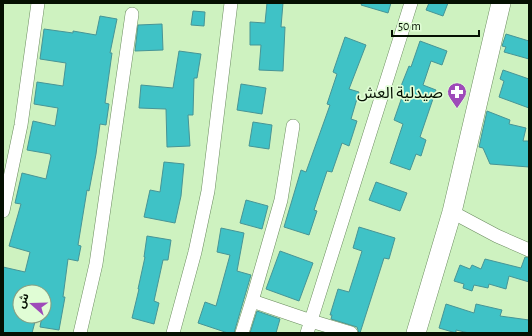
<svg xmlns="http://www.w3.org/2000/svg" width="532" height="336" viewBox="0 0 532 336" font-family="'Alegreya Sans','Noto Sans Arabic',sans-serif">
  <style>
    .building { fill: #3fc2c6; stroke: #479596 }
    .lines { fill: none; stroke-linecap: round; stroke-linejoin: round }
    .street-casing { stroke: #6a8b5e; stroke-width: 14 }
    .secondary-casing { stroke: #6a8b5e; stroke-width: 20 }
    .street { stroke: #fff; stroke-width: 13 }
    .secondary { stroke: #fff; stroke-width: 19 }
    .labels { text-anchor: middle; stroke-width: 3.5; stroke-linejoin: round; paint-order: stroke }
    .poi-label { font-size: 16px; fill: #051002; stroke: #e0fdd5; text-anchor: end }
  </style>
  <rect width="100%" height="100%" fill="#cef2c0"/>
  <path class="building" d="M267,3H283L281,27H285L283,71L259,70L261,45H250V22L265,23Z
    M362,3H391L388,13L361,5Z
    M429,3H448L443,16L426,10Z
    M193,11L205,12L204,26L191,25Z
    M100,16L117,19L110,53H112L105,103L109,104L106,125L100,124L96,154L89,191L87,190L78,245L81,246L78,261L68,259L63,297H65L59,330L40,327L42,316H44L46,292H20V316L36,318L32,333H3V267L25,272L30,252L9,246L21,204L15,203L22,173L46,179L51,156L50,154L27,150L33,121L55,126L58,108L34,104L37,82L63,86L66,63L40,59L44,29L73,33V31L96,35Z
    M162,24L163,50L135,51L138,25Z
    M506,34L529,41V59L504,52L506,47L502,46Z
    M345,37L366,45L349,89L359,92L351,119L357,121L349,146L342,143L332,172L327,171L314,210L317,211L309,235L284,227L301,170L306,172L330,105L327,104L337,74L333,72Z
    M420,41L447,51L442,65L431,61L423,85L436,90L420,137L426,140L421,156L416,154L410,170L390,163L403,124L394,120L402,97L397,96L409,66L411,67Z
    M179,51L201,54L197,78H194L193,115H188L190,146L167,147L166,109L139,108L141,85L173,88Z
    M503,70L529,79V108L499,97L504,81L500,79Z
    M241,84L266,88L262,114L237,110Z
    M487,111L510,120L509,124L526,128L523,141H529V167L490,164L483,148L479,147Z
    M253,122L272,125L269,149L249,146Z
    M164,162L184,164L181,196L175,223L144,217L150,190L160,192Z
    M376,182L407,193L400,211L369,200Z
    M246,200L268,206L262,229L240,223Z
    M359,227L395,238L389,259L384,258L360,333H359L357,327L331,319L332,315H330L338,289L349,292L362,251L353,248Z
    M221,228L244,233L237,271L251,275L234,333H228L198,323L205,302L216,306L230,255L217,252Z
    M147,236L171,240L168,260H163L154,301L159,303L154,324L132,318L139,289H138L145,257H144Z
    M280,251L313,263L299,301L266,289Z
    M525,257L529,258V282L509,276L506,289L489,284L488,288L474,285L472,291L463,288L464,284L454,281L460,265L470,269L472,265L481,269L485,259L521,268Z
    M446,304L474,313L476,304L502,310L500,316L529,320V333H469L456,330V333L439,328Z
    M257,311L280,319L276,333H250Z"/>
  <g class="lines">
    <g class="street-casing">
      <path id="street" d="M3,211L21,125L38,3
        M452,212L497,236L529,250
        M252,301L311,321L351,333
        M80,333L96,264L132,14
        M173,333L195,252L208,191L231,3
        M242,333L252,301L281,200L293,126
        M307,333L411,3"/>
    </g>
    <g class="secondary-casing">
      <path id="secondary" d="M416,333L452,212L501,3"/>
    </g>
    <use href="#street" class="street"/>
    <use href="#secondary" class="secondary"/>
  </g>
  <defs>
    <g id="pharmacy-pin" transform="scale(1)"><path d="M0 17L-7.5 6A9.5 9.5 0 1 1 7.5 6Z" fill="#9e4ab9" stroke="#e0fdd5"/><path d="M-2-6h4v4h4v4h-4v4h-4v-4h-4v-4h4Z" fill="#fff"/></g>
  </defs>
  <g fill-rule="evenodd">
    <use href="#pharmacy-pin" x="457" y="92"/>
  </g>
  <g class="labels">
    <g class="poi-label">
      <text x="443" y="98">صيدلية العش</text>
    </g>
  </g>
  <rect width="532" height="336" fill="none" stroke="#051002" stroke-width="8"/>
  <g transform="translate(32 304) rotate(290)"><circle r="19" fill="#e0fdd5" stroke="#889e81"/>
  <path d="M0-3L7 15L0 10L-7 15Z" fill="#9e4ab9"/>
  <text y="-6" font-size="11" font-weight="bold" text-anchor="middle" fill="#051002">ش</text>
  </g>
  <path d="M392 30v6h87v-6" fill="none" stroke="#051002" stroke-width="2"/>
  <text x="398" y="30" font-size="12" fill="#051002" stroke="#e0fdd5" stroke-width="3" paint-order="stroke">50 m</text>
</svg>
